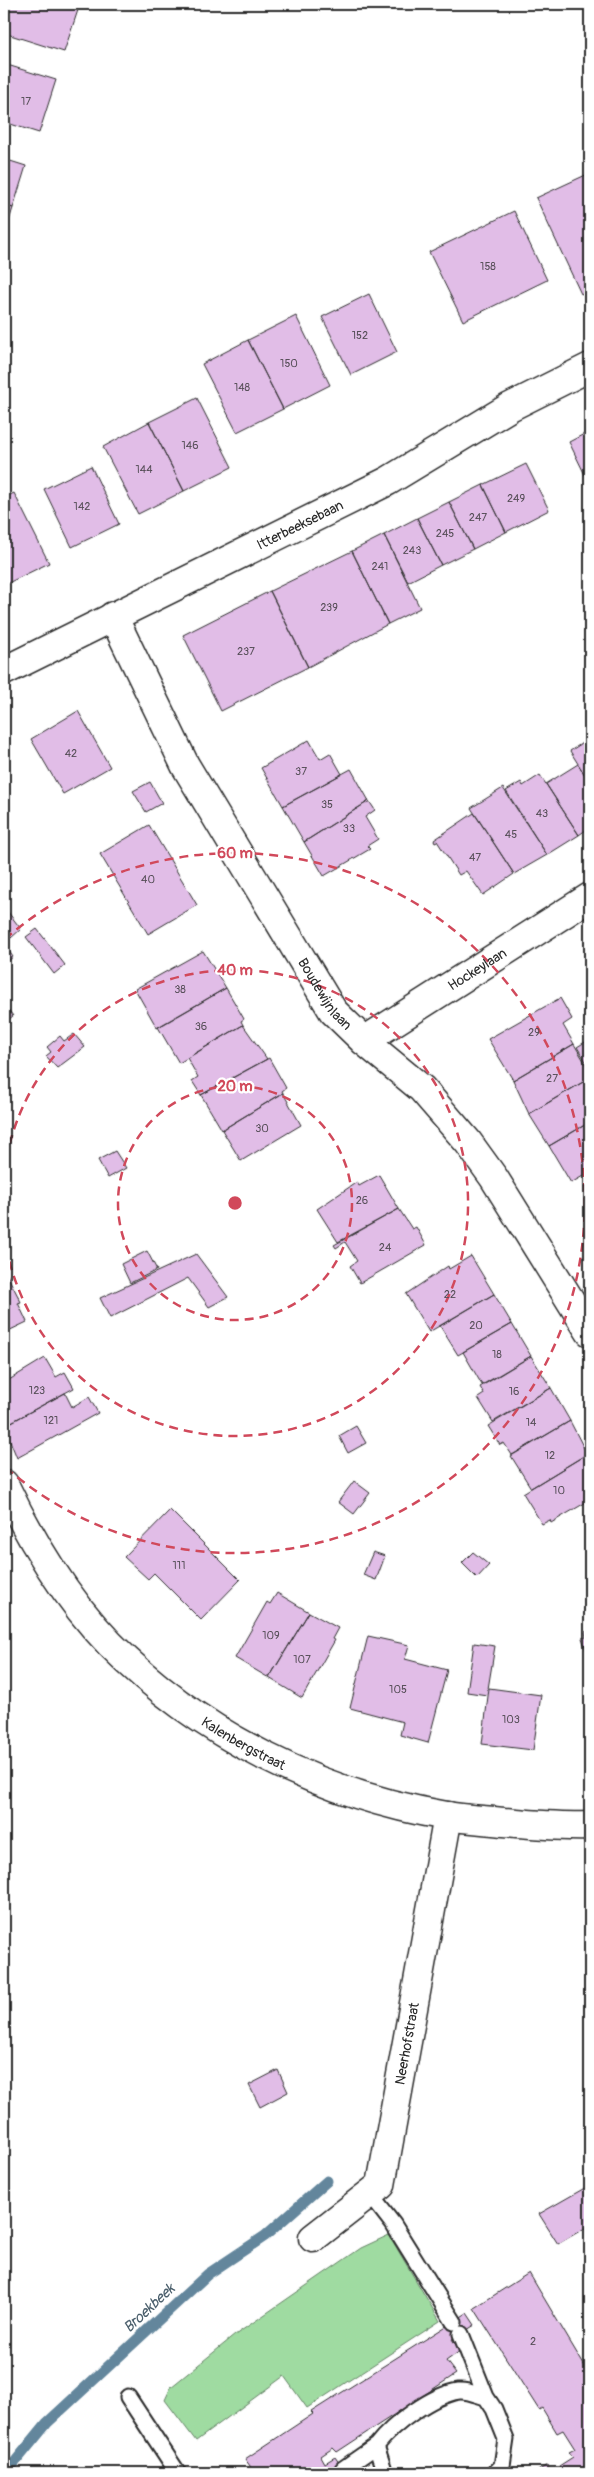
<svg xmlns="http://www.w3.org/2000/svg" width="594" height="2477" viewBox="0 0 594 2477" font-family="Pangolin,sans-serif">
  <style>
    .green { fill: #9fdba1; stroke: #658366 }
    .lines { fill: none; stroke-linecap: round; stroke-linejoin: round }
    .stream { stroke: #63869c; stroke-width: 11 }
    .building { fill: #e1bde7; stroke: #2b2b2b }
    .service-casing { stroke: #2b2b2b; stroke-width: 19 }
    .minor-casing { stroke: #2b2b2b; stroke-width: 31 }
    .secondary-casing { stroke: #2b2b2b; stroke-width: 31 }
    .service { stroke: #fff; stroke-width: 15 }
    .minor { stroke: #fff; stroke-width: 28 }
    .secondary { stroke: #fff; stroke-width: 28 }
    .ring { fill: none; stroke: #d1495b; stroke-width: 2.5; stroke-dasharray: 9 6 }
    .labels { text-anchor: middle; stroke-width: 4.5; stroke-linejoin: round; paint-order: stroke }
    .number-label { font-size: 11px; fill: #58505a }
    .street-label { font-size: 14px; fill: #2b2b2b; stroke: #fff }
    .water-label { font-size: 15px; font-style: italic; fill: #4c606d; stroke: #fff }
    .centre { fill: #d1495b; stroke: #fff; stroke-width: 2.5 }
    .ring-label { font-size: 15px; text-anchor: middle; font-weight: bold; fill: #d1495b; stroke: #fff; stroke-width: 4.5; stroke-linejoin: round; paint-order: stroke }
  </style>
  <rect width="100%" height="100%" fill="#fff"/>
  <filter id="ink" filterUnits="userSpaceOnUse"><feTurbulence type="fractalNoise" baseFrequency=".02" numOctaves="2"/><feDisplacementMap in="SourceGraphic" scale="10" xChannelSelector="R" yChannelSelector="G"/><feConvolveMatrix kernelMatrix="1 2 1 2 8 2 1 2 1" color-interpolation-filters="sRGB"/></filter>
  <g filter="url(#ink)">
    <path class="green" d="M389,2235L440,2321L307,2408L284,2376L196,2441L165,2400L171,2387L235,2335L361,2248Z"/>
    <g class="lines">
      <path class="stream" d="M6,2473L47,2423L208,2274L265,2236L327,2181"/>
    </g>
    <path class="building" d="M4,4H80L64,52L4,33Z
      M4,64L56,80L39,133L4,122Z
      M4,159L26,166L13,208L4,205Z
      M590,173V290L581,294L536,198Z
      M4,205L13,208L4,237Z
      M514,211L547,280L463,321L429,252Z
      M369,294L397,352L351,375L322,317Z
      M296,316L330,385L283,409L248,340Z
      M248,340L283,409L237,432L202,364Z
      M197,398L232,467L184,491L149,422Z
      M149,422L184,491L138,514L103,447Z
      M590,431V485L569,442Z
      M526,464L549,510L506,532L483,485Z
      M91,466L119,524L72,547L44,489Z
      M483,485L506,532L473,549L449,502Z
      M14,493L49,563L4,585V498Z
      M449,502L473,549L441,565L417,518Z
      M417,518L441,565L408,582L384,535Z
      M384,535L420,608L388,624L352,551Z
      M352,551L388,624L308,667L270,591Z
      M270,591L308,667L221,711L183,635Z
      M78,711L110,767L63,794L31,739Z
      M590,738V783L570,751Z
      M309,740L320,759L330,753L342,774L283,806L261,768Z
      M578,764L590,783V827L579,835L546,784Z
      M351,769L369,801L304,842L283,806Z
      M540,775L579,835L547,855L506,791L521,782L523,786Z
      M150,782L162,803L146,812L133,791Z
      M503,788L547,855L514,874L471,808Z
      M369,801L375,810L365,817L378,839L367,846L370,849L324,876L304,842Z
      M474,813L514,874L483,895L466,871L459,875L437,841L435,842L434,840Z
      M149,825L197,905L148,934L100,854Z
      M4,907L21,929L11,938L4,928Z
      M37,929L65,965L54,974L26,937Z
      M4,944L13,957L4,964Z
      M203,951L226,988L157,1028L135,989Z
      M226,988L244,1019L241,1021L243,1025L179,1063L158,1027Z
      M560,998L572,1019L563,1025L574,1044L513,1080L488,1039Z
      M4,1004L13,1016L4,1023Z
      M243,1025L267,1059L201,1095L192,1081L198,1077L187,1058Z
      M74,1034L85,1047L57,1068L46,1056L51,1052L47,1047L60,1036L64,1041Z
      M590,1039V1068L577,1047Z
      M574,1044L590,1071V1078L529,1114L513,1080Z
      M269,1058L286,1088L282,1091L283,1093L222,1130L201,1095Z
      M588,1079L590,1083V1122L549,1146L529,1114Z
      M283,1093L301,1125L241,1161L222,1130Z
      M590,1122V1172L571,1183L549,1146Z
      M115,1151L126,1168L108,1178L98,1160Z
      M379,1175L399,1209L338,1242L317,1209L357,1182L359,1186Z
      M399,1209L412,1229L416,1227L426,1245L360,1283L350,1266L357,1261L345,1242L336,1248L334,1245Z
      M147,1251L157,1270L130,1283L121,1264Z
      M196,1254L228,1297L209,1307L188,1278L110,1318L100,1298Z
      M471,1256L494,1294L429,1332L406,1294L448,1266L449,1269Z
      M6,1273L21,1302L18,1303L27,1322L4,1333V1275Z
      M494,1294L512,1324L458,1355L440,1326Z
      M512,1324L531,1356L482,1385L463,1352Z
      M531,1356L551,1388L493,1422L478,1398L484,1394L480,1387Z
      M45,1358L56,1377L65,1372L74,1388L4,1426V1383Z
      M551,1388L570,1421L512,1455L504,1443L500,1445L488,1426Z
      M65,1393L72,1407L89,1397L98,1413L17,1458L4,1426Z
      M570,1421L587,1454L531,1488L511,1456Z
      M356,1426L366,1443L348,1453L339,1436Z
      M587,1454L590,1459V1500L551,1523L550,1520L542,1524L523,1493Z
      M354,1481L370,1493L354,1514L338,1502Z
      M170,1510L240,1580L201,1620L154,1573L148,1579L124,1557Z
      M373,1552L385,1556L376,1580L363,1575Z
      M473,1552L489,1565L477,1578L462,1563Z
      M590,1592V1614L583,1595Z
      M277,1593L309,1612L269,1678L235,1658L267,1602L270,1604Z
      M309,1612L338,1628L332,1639L335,1640L302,1698L269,1678Z
      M590,1630V1661L582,1638L586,1637L585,1632Z
      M368,1636L409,1645L405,1659L447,1670L428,1743L400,1735L403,1722L350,1708Z
      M474,1643L495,1646L487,1695L467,1692Z
      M489,1688L541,1695L533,1750L482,1744Z
      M278,2070L288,2092L260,2107L249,2085Z
      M590,2185V2225L558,2244L539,2214Z
      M529,2273L590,2375V2473H564L559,2466L573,2457L569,2452L575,2449L563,2430L557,2433L542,2408L539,2410L474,2308Z
      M467,2313L475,2325L452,2339L460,2351L446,2361L456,2374L337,2452L333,2448L321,2456L325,2463L335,2457L346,2473H255L245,2459L313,2414L311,2412Z
      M547,2465L552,2473H535Z"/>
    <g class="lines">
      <g class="service-casing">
        <path id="service" d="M369,2193L393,2224L454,2322
          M461,2334L486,2397L494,2409L506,2439L502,2466L495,2473
          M128,2397L178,2473
          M343,2469L376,2446
          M385,2473L376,2446C393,2424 432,2395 459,2391C467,2390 478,2395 486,2397"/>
      </g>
      <g class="minor-casing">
        <g id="minor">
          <path id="s1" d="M113,616L185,765L333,1011L364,1041L422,1089L468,1142L494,1178L590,1332"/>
          <path id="s2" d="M364,1041L590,897"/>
          <path id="s3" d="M4,1484C30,1539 67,1600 110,1644C200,1735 321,1795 447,1816C466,1819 485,1820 504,1822C533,1824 561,1827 590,1826"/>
          <path id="s4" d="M313,2238L381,2185L448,1816"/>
        </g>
      </g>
      <g class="secondary-casing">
        <g id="secondary">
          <path id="s5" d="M4,671L388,481L510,407L590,367"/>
        </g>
      </g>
      <use href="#service" class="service"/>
      <use href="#minor" class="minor"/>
      <use href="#secondary" class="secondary"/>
    </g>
  </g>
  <g class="ring">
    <circle cx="235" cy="1203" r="117"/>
    <path d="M4 1173A233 233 0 1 1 4 1233"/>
    <path d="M5 939A350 350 0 1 1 5 1467"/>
  </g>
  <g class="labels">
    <g class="number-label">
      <text x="26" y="105">17</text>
      <text x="488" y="270">158</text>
      <text x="360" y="339">152</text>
      <text x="289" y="367">150</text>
      <text x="242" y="391">148</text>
      <text x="190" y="449">146</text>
      <text x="144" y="473">144</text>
      <text x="516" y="502">249</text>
      <text x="82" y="510">142</text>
      <text x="478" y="521">247</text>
      <text x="445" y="537">245</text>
      <text x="412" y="554">243</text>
      <text x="380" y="570">241</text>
      <text x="329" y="611">239</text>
      <text x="246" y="655">237</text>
      <text x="71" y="757">42</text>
      <text x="301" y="775">37</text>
      <text x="327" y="808">35</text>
      <text x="542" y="817">43</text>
      <text x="349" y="832">33</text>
      <text x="511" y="838">45</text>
      <text x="475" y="861">47</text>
      <text x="148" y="883">40</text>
      <text x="180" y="993">38</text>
      <text x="201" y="1030">36</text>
      <text x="534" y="1036">29</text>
      <text x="552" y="1082">27</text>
      <text x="262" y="1132">30</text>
      <text x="362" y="1204">26</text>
      <text x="385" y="1251">24</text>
      <text x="450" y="1298">22</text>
      <text x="476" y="1329">20</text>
      <text x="497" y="1358">18</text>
      <text x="37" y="1394">123</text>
      <text x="514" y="1395">16</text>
      <text x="51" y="1424">121</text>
      <text x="531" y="1426">14</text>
      <text x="550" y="1459">12</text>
      <text x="559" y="1494">10</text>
      <text x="179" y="1569">111</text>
      <text x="271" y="1639">109</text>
      <text x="302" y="1663">107</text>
      <text x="398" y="1693">105</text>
      <text x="511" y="1723">103</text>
      <text x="533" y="2345">2</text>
    </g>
    <g class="street-label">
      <text dy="5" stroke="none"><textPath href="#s5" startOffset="330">Itterbeeksebaan</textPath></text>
      <text dy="5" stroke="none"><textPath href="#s2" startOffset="134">Hockeylaan</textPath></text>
      <text dy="5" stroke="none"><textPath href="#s1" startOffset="434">Boudewijnlaan</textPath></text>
      <text dy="5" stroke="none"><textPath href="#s3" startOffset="360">Kalenbergstraat</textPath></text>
      <text dy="5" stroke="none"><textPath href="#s4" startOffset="230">Neerhofstraat</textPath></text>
    </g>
    <g class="water-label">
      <text transform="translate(149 2308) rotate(-43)" y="5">Broekbeek</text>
    </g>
  </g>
  <circle cx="235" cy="1203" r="8" class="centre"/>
  <g class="ring-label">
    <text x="235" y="858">60 m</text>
    <text x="235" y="975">40 m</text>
    <text x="235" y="1091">20 m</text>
  </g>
  <rect width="594" height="2477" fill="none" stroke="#fff" stroke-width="20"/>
  <rect x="10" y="10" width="574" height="2457" fill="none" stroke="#2b2b2b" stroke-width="2" filter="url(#ink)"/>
</svg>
